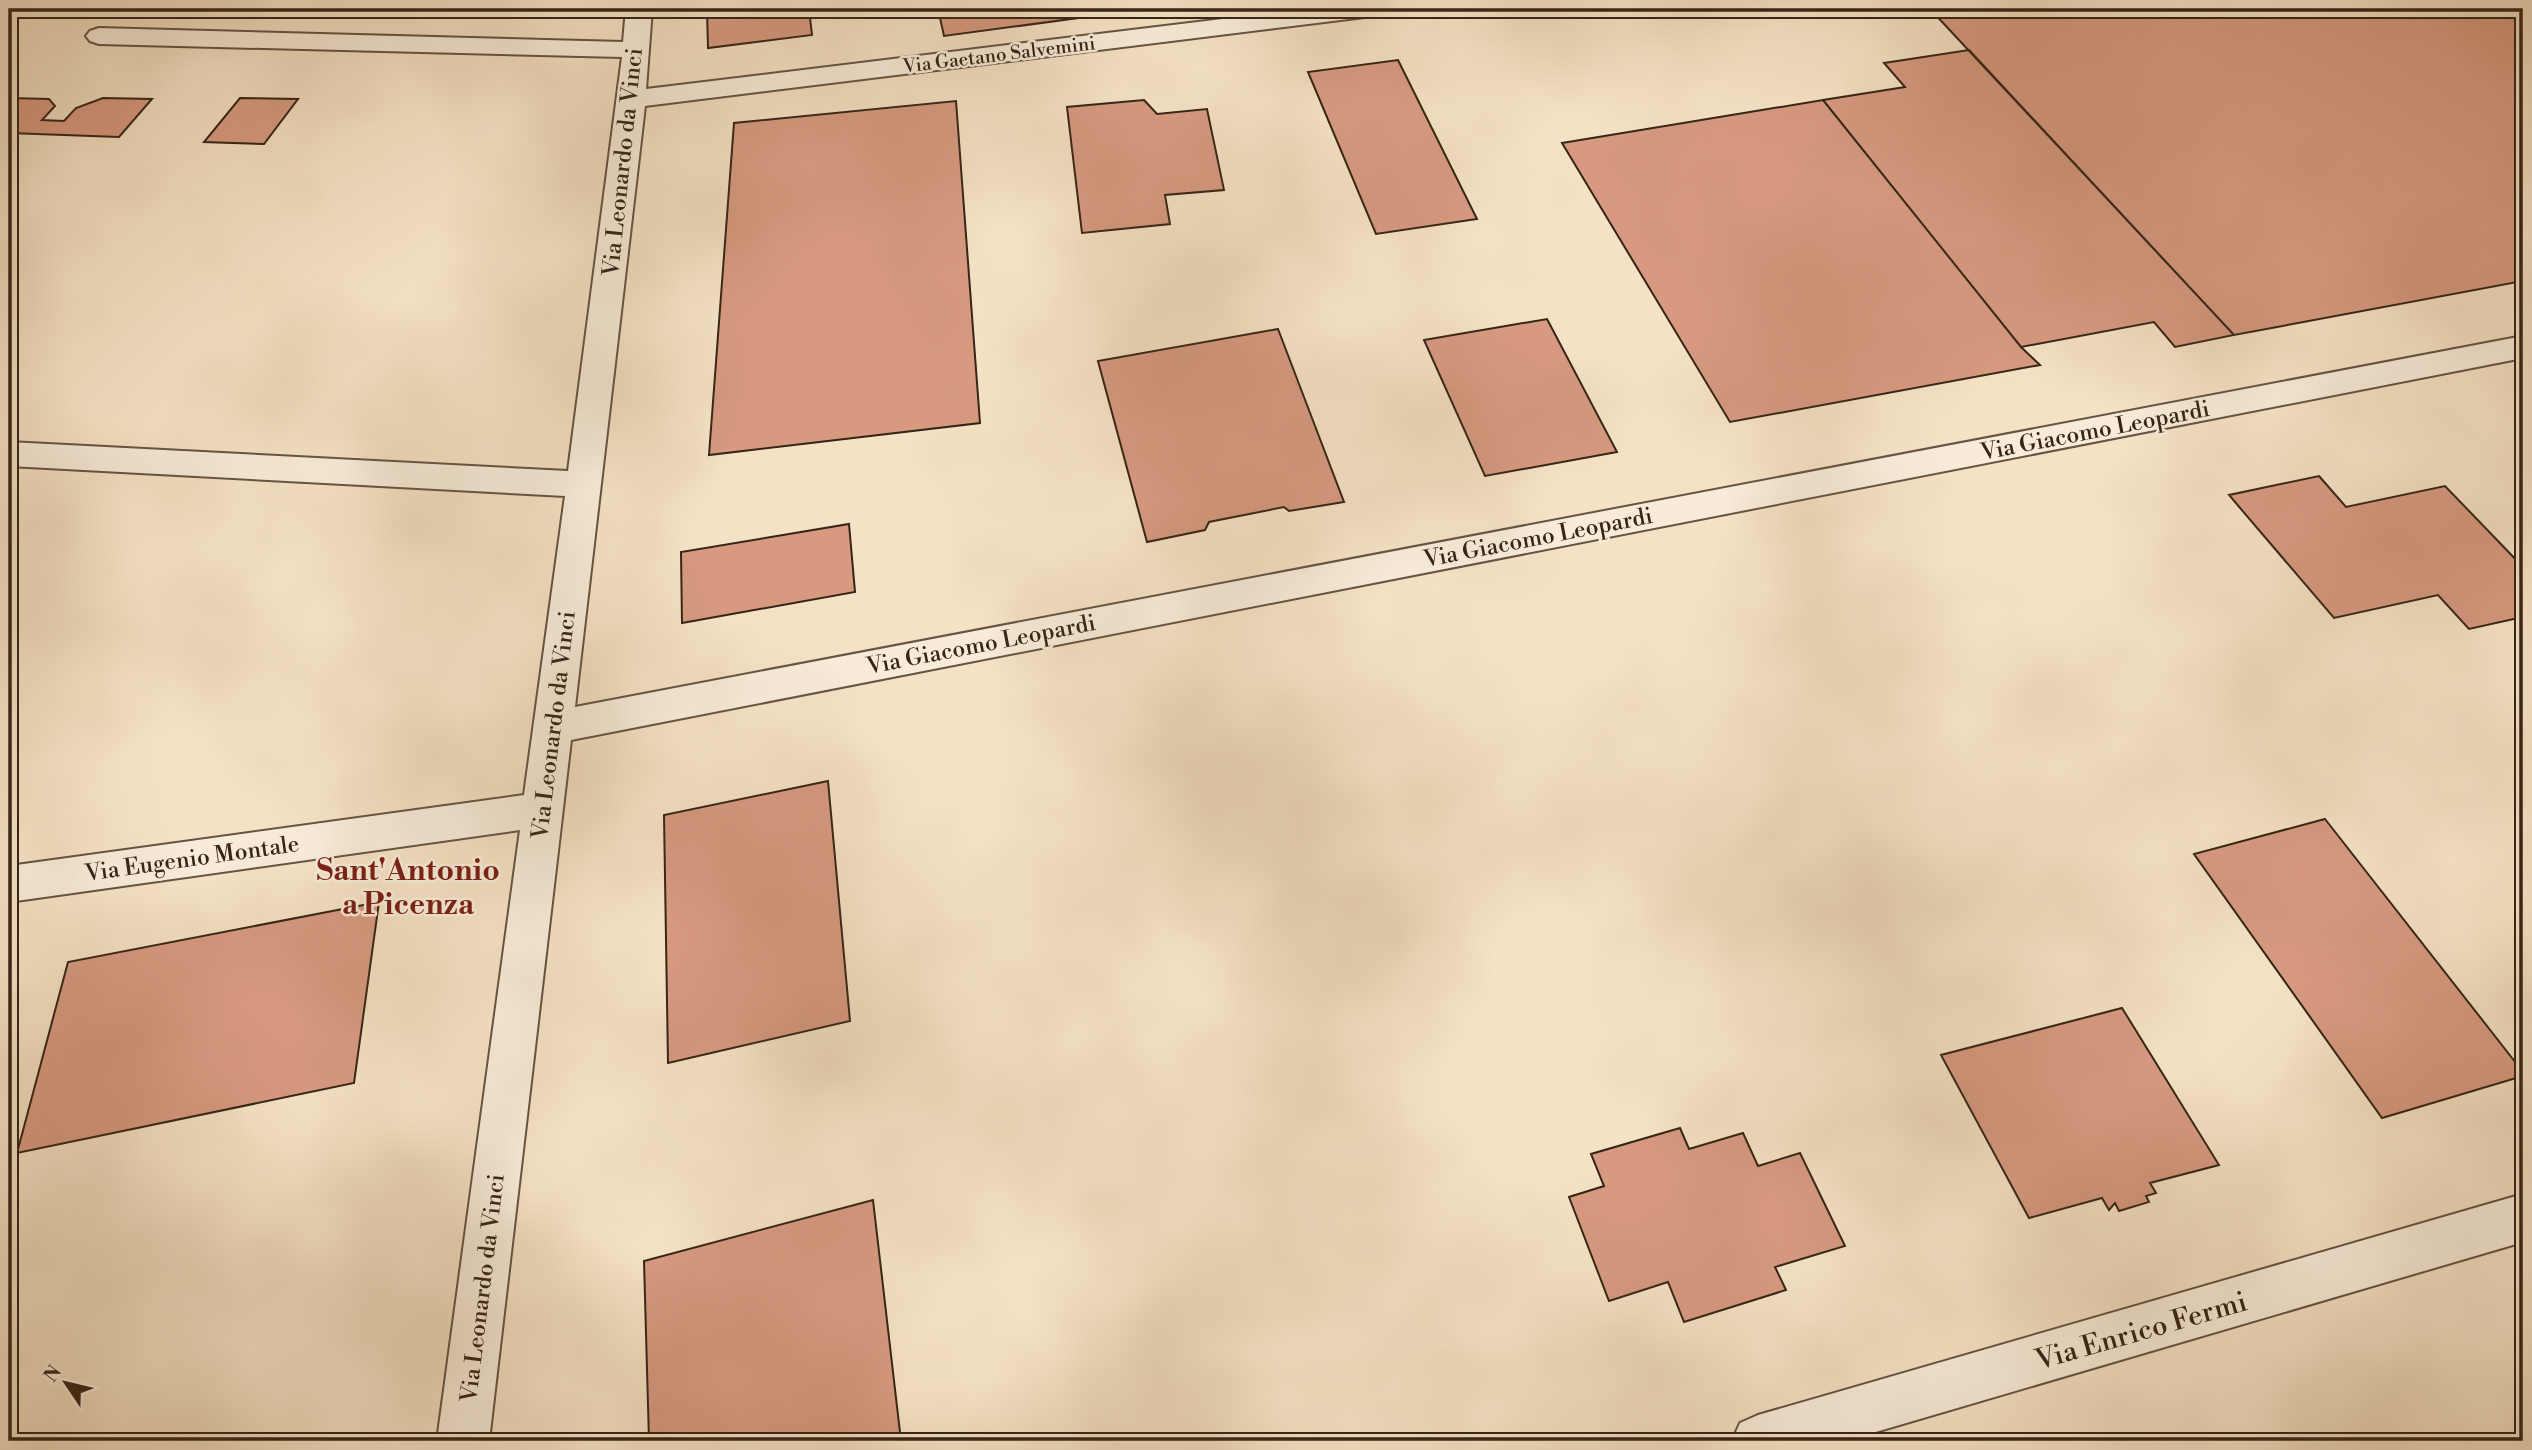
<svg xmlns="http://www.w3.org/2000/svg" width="2532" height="1450" viewBox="0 0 2532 1450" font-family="'Libre Bodoni',serif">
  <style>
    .building { fill: #d79a81; stroke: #352516; stroke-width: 2 }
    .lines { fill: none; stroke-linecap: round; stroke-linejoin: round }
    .minor-casing { stroke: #655442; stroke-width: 4 }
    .minor { fill: #f8ecd9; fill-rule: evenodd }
    .labels { text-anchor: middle; stroke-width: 5; stroke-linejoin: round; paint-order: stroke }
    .far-street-label { font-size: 19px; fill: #352516; stroke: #f8ecd9 }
    .street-label { font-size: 23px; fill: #352516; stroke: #f8ecd9 }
    .near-street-label { font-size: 28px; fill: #352516; stroke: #f8ecd9 }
    .district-label { font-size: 30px; font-weight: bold; fill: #7a1f14; stroke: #f8ecd9 }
  </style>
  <rect width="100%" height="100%" fill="#f5e2c5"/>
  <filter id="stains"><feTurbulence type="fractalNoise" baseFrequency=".00286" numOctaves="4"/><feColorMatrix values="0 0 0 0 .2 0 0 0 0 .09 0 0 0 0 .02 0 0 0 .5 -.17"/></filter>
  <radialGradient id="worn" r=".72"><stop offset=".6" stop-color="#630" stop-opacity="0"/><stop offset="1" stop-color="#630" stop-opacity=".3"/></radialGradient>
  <path class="building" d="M719,9H809L812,35L708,48L707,10Z
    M938,9H1130L1131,11L944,36Z
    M1930,9H2523V281L2234,335Z
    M1969,50L2234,335L2175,347L2154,322L2021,347L1823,100L1905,87L1884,63Z
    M1398,60L1477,219L1376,234L1308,72Z
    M9,98L49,99L55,106L42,120L64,121L76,108L103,98L152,99L119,137L9,133Z
    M240,98L298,99L264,144L204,142Z
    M1144,100L1157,114L1207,109L1224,190L1165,195L1170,224L1082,233L1067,107Z
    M1823,100L2021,347L2040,365L1730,422L1562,143Z
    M956,101L980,423L709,455L734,123Z
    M1547,319L1617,452L1485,476L1424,340Z
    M1278,329L1344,502L1289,511L1284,507L1209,522L1205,530L1147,542L1098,361Z
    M2319,476L2346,507L2445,486L2523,567V617L2469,629L2438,595L2334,618L2229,495Z
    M849,524L855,592L682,623L681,552Z
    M828,781L850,1021L668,1063L664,815Z
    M2325,819L2523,1072V1076L2382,1118L2194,854Z
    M379,902L354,1083L17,1153L68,962Z
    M2122,1008L2219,1165L2150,1183L2156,1193L2146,1196L2149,1202L2119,1211L2115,1203L2109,1210L2102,1198L2029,1218L1941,1055Z
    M1680,1128L1689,1149L1743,1133L1758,1166L1800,1153L1845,1246L1775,1267L1786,1290L1684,1322L1668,1282L1609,1301L1569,1197L1604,1186L1591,1154Z
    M873,1200L901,1441H649L644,1261Z"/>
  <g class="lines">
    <g class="minor-casing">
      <path id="minor" d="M626,9H652L646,89L1305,9H1378L1374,14L1365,17L645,106L575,707L2523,336V358L571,740L489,1441H437L520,830L9,902V866L524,795L565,496L9,466V442L568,471L622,57L99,44L90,41L86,36L90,31L99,28L623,42Z
        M2523,1194V1242L1845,1441H1732L1740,1423L1758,1415Z"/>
    </g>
    <use href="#minor" class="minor"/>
  </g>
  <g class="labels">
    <g class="far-street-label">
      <text transform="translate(999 54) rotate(-7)" y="7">Via Gaetano Salvemini</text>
    </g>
    <g class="street-label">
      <text transform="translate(622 162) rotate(-84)" y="8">Via Leonardo da Vinci</text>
      <text transform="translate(2095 430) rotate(-11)" y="8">Via Giacomo Leopardi</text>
      <text transform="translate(1538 537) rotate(-11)" y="8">Via Giacomo Leopardi</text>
      <text transform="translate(981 644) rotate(-11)" y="8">Via Giacomo Leopardi</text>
      <text transform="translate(553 725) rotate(-83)" y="8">Via Leonardo da Vinci</text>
      <text transform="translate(192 858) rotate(-8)" y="8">Via Eugenio Montale</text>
      <text transform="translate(482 1288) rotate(-83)" y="8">Via Leonardo da Vinci</text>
    </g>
    <g class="near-street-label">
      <text transform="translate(2141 1330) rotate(-16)" y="10">Via Enrico Fermi</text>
    </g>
    <g class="district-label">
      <text x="408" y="880">Sant'Antonio<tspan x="408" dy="34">a Picenza</tspan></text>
    </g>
  </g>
  <rect width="2532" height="1450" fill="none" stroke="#f5e2c5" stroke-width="35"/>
  <rect x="10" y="10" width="2511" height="1429" fill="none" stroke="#352516" stroke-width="3.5"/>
  <rect x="18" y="18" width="2497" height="1415" fill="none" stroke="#352516" stroke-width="2"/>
  <g transform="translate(66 1383) rotate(305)" stroke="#f8ecd9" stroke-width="5" paint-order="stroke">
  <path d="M0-5L12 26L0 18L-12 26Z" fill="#352516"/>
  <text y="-10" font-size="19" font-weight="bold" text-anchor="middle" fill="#352516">N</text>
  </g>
  <rect width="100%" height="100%" filter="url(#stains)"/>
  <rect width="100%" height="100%" fill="url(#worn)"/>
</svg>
